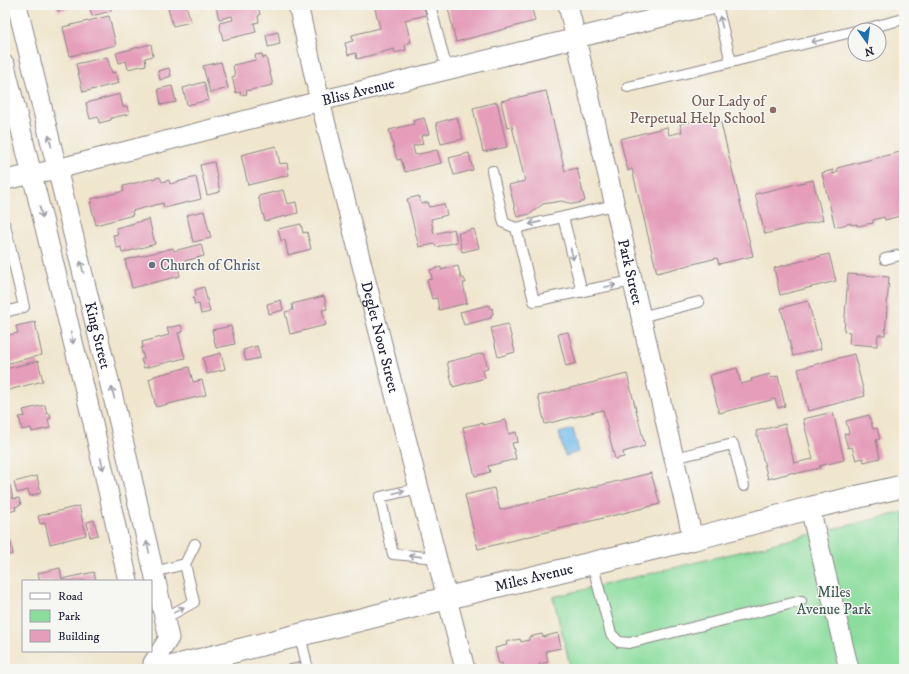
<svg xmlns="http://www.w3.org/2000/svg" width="909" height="674" viewBox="0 0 909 674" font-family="'IM FELL DW Pica',serif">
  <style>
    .green { fill: #8bdd9d; stroke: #56806c }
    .water { fill: #73bcec; stroke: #4a6f94 }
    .building { fill: #e59dba }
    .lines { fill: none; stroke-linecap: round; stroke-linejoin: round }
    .service-casing { stroke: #898484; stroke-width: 12 }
    .minor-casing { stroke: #898484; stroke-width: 21 }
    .tertiary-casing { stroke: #898484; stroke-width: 24 }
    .service { stroke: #fff; stroke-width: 10 }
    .minor { stroke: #fff; stroke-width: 19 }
    .tertiary { stroke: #fff; stroke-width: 22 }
    .oneway { stroke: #9c9ca7 }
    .education-dot { fill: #8d6e63; stroke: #f6f6f2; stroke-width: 1.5 }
    .worship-dot { fill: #6b7280; stroke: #f6f6f2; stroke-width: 1.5 }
    .labels { text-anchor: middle; stroke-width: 3; stroke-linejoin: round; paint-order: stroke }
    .street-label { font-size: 15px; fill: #22223b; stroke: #f6f6f2 }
    .education-label { font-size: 15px; fill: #785e54; stroke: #f6f6f2; text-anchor: end }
    .worship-label { font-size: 15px; fill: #5b616d; stroke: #f6f6f2; text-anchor: start }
    .park-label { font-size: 15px; fill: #425a58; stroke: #f6f6f2 }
  </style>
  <rect width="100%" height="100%" fill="#f6f6f2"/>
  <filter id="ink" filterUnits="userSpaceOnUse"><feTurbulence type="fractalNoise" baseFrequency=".025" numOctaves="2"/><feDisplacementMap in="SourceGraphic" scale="8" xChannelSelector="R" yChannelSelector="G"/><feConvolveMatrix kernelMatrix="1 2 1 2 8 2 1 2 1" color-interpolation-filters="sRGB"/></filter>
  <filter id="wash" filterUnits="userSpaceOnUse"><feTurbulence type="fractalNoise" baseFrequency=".012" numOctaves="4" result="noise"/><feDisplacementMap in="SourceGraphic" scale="16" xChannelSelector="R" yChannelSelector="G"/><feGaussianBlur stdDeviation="0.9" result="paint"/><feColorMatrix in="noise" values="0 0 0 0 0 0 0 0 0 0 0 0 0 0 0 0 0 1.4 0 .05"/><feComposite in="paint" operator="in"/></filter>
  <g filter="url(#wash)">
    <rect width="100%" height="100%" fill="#f0e6ce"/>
    <path class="green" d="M904,512V669H571L553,597Z"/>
    <path class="water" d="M573,429L579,452L565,456L559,433Z"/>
    <g id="blocks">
      <path class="building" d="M56,5H82V6L58,11Z
        M89,5H110L111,11L92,16Z
        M167,5H186L191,22L173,26Z
        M225,5H258L260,15L258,16L259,22L254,23L256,32L223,40L219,23L233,20L232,16L219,19L216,7Z
        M374,5H423L426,15L405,20L411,42L405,44L406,50L395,53L394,49L357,59L356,53L348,55L345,43L353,41L352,35L380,28Z
        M459,5H464V7L471,5H531L535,21L456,42L448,8Z
        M109,16L116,45L70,56L63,27Z
        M278,32L280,44L268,47L266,35Z
        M151,44L153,56L145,58L146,65L128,69L126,61L119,63L116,53Z
        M262,54L263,58L266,57L273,85L246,91L247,94L241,95L240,92L236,93L232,77L235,76L233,65L256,60L255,55Z
        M107,57L112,73L116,72L119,83L83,92L76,64Z
        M221,62L228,88L210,93L203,66Z
        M169,68L171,76L160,80L158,71Z
        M204,82L209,100L187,105L183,88Z
        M172,86L176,102L161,105L158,89Z
        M546,91L565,171L577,168L585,201L574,204L561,201L543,204L530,214L517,217L509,185L525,181L512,126L507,127L501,101Z
        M120,94L123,107L127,106L129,114L111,118V120L99,123L98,117L90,119L86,103Z
        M497,102L507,147L483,152L473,108Z
        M719,115L753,256L719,264L717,258L657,273L632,169L628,171L620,139L667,127L669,135L682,132L680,124Z
        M457,117L463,139L441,144L436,123Z
        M424,118L429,134L421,136L423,144L413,146L415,155L437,150L441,163L405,172L401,159L397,160L389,130L414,124L413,121Z
        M276,146L280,164L287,163L289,175L248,185L241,155Z
        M904,151V215L885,220L884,217L873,220V223L857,226V224L851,225V223L835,227L822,173L833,170V174L838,172L837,168Z
        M469,153L473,170L454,175L449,158Z
        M214,162L220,192L207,195L200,165Z
        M160,177L162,182L169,180L170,184L196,177L201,199L164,208L163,203L132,211L133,215L96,225L90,202H92L91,199L124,191L123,186Z
        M813,180L823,220L765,234L755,194Z
        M283,190L287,204L296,202L298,213L265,221L258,196Z
        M419,196L421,204L428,202L429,207L444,204L447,215L431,219L434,234L454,229L457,242L436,247L435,244L419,247L407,199Z
        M204,211L211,238L193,242L187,215Z
        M149,219L155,244L122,253L121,247L117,248L113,235L118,234L116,228Z
        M301,224L303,233L307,232L311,249L288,255L285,240L281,241L278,229Z
        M474,229L479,248L462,252L458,233Z
        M201,244L204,256L177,263L180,276L132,288L125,260L173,248L174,251Z
        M829,254L836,281L780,295L774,268Z
        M458,266L461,278H464L466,283H463L467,303L439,310L437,298L432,299L427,280L432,279L430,270L441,267V270Z
        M848,274L889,277L885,335H878L877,346L849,344L850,332L844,331Z
        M204,287L210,312L201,314L199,304L195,305L193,297L196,296L195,290Z
        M324,296L327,309L322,310L326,325L290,334L285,312L293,310L292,304Z
        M281,300L283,310L269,314L267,304Z
        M808,301L821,349L793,356L781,308Z
        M489,305L490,309L492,308L493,314L491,315V318L464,325L460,312Z
        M35,322L42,355L5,364V336L18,333L16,326Z
        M508,324L515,352L498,357L491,328Z
        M181,325L183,332L178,333L185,358L144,368L141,359H144L141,348L143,347L142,342L169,335L167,328Z
        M231,326L235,344L216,348L212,330Z
        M568,332L576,363L566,366L558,334Z
        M257,346L260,358L246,361L243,350Z
        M221,353L225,369L207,374L203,358Z
        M484,353L488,369L483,370L485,378L453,387L447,362Z
        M854,354L865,396L808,411L798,369Z
        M38,361L43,381L5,391V369Z
        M189,367L193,382L202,380L206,395L156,407L149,379L154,377V376Z
        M737,368L741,384L752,381L751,379L770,374L771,378L778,376L785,406L778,408L775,399L719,413L710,375Z
        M627,374L645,446L623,452L624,457L615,459L603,410L545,424L538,396Z
        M45,405L47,414L50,413L51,418L48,419L50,428L32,432L31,428L22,430L19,417L25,416L23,410Z
        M833,412L844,460L819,466L820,468L794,474V472L768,479L756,431L785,424L794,463L813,459L803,419Z
        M869,415L873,429L877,428L880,439L876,440L880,458L864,462L863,458L856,460L852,447L848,448L844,434L849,433L846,421Z
        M506,420L509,434L516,432L518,442L512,443L516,459L488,466L490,472L475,476L463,427L482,423L483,425Z
        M651,473L660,504L478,549L465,495L494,488L500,510Z
        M37,476L41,493L30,496L28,490L17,493L14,482Z
        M10,485L13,499L19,498L21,505L15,507L16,510L5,513V487Z
        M79,506L86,535L50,544L45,523L40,524L38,516Z
        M94,520L98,535L90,537L87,522Z
        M10,539L13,554L5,556V541Z
        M60,568L62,579L94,572L96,581H40L38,573Z
        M558,633L561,648L546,651L548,662L539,664L540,669H503L502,663L499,664L495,648L507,645L506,642L520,639L521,642L529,640V637L542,634L543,637Z
        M302,662L304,669H275V668Z"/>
    </g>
  </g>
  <g filter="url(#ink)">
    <use href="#blocks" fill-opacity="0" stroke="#898484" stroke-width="1"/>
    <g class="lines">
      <g class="service-casing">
        <path id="service" d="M430,5L447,70
          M717,5L731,62L855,31
          M861,30L904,19
          M628,87L731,62
          M492,171L504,223L516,228
          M614,205L516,228L534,301L632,281
          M563,217L582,292
          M5,225L24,307L5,312
          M885,259L904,254
          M640,317L699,302
          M674,458L733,444L744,486
          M419,488L380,497L393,554L437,558
          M592,563L611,634L619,642L629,643L801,601
          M154,572L185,564
          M165,618L194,602L185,564L195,544
          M300,636L308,669"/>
      </g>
      <g class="minor-casing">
        <g id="minor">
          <path id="s1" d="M17,5L116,409L169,638L153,663"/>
          <path id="s2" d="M298,5L320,101L465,669"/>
          <path id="s3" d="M568,5L693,539"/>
          <path d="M5,65L93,423L128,581"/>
          <path id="s4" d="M5,180L57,169L320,101L711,5"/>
          <path d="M810,508L849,669"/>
        </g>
      </g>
      <g class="tertiary-casing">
        <g id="tertiary">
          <path id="s5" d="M164,669L447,598L693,539L810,508L904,486"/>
        </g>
      </g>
      <use href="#service" class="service"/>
      <use href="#minor" class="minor"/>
      <use href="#tertiary" class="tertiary"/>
    </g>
    <defs><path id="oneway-shaft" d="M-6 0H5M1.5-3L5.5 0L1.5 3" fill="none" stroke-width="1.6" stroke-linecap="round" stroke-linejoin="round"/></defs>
    <g class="oneway">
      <use href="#oneway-shaft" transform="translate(721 22) rotate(-104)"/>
      <use href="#oneway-shaft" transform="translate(817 41) rotate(166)"/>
      <use href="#oneway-shaft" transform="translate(50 141) rotate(-104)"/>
      <use href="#oneway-shaft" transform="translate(41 212) rotate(76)"/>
      <use href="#oneway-shaft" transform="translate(535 223) rotate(167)"/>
      <use href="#oneway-shaft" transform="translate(572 254) rotate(76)"/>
      <use href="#oneway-shaft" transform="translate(82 267) rotate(-104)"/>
      <use href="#oneway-shaft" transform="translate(610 286) rotate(-12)"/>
      <use href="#oneway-shaft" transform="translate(72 338) rotate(76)"/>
      <use href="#oneway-shaft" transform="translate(113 393) rotate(-104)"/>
      <use href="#oneway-shaft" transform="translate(102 464) rotate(77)"/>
      <use href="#oneway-shaft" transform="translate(399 492) rotate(-14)"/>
      <use href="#oneway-shaft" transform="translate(148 547) rotate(-103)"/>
      <use href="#oneway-shaft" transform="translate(415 556) rotate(-174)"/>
      <use href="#oneway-shaft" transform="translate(179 610) rotate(-29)"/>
    </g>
  </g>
  <circle class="education-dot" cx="773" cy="110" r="4"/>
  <circle class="worship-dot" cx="152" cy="265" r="4"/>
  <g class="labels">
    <g class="street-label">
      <text dy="5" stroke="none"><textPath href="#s4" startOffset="364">Bliss Avenue</textPath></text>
      <text dy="5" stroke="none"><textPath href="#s3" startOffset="274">Park Street</textPath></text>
      <text dy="5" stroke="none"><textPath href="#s1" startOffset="340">King Street</textPath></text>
      <text dy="5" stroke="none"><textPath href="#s2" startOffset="342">Deglet Noor Street</textPath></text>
      <text dy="5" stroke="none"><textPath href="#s5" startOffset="381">Miles Avenue</textPath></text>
    </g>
    <g class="education-label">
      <text x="765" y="106">Our Lady of<tspan x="765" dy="17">Perpetual Help School</tspan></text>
    </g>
    <g class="worship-label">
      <text x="160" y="270">Church of Christ</text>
    </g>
    <g class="park-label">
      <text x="834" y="597">Miles<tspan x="834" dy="17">Avenue Park</tspan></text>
    </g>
  </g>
  <rect width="909" height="674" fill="none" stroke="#f6f6f2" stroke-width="20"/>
  <rect x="22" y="580" width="130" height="72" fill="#f6f6f2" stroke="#a1a1a9"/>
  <rect x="30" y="593" width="20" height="6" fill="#ffffff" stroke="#a1a1a9"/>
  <text x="58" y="600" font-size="12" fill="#22223b">Road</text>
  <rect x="30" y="610" width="20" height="12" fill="#8bdd9d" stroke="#a1a1a9"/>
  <text x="58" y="620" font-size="12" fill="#22223b">Park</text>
  <rect x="30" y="630" width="20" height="12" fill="#e59dba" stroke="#a1a1a9"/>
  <text x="58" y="640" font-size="12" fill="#22223b">Building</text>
  <g transform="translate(867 42) rotate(166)"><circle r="19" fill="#f6f6f2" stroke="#a1a1a9"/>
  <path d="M0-3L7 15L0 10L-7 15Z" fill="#1f6fb2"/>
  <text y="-6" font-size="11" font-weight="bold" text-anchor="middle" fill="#22223b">N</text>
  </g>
</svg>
